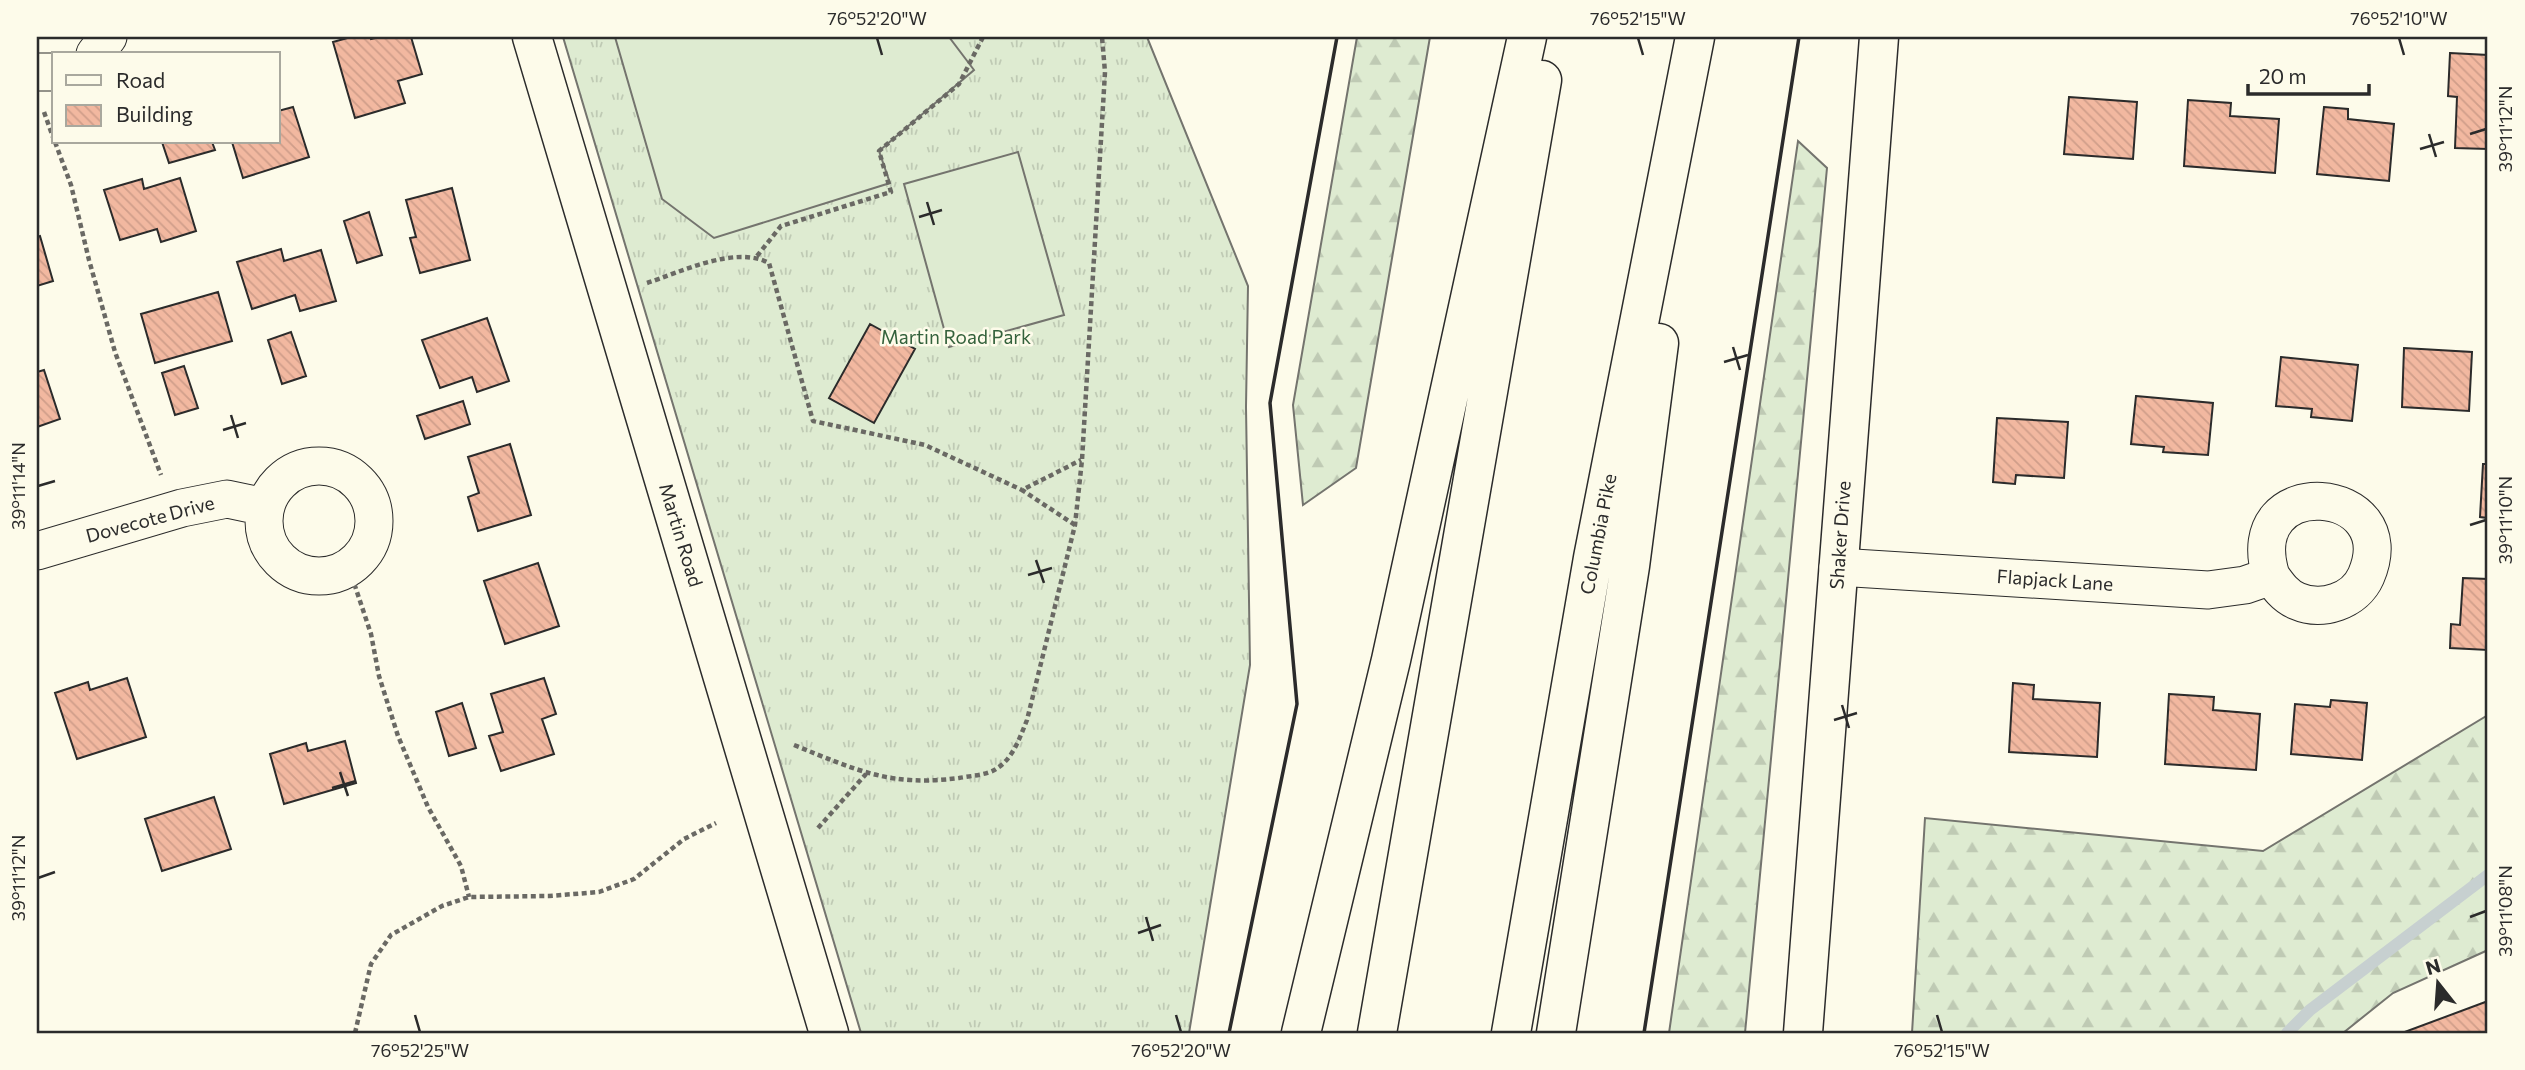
<svg xmlns="http://www.w3.org/2000/svg" width="2525" height="1070" viewBox="0 0 2525 1070" font-family="Commissioner,sans-serif">
  <style>
    .grass { fill: url(#grass-tufts); stroke: #74746e; stroke-width: 2 }
    .forest { fill: url(#forest-firs); stroke: #74746e; stroke-width: 2 }
    .pitch { fill: #deebd1; stroke: #74746e; stroke-width: 2 }
    .lines { fill: none; stroke-linecap: round; stroke-linejoin: round }
    .stream { stroke: #c7d0d0; stroke-width: 12 }
    .building { fill: url(#building-back-hatch); stroke: #2b2b2b; stroke-width: 2 }
    .minor-casing { stroke: #2b2b2b; stroke-width: 39 }
    .tertiary-casing { stroke: #2b2b2b; stroke-width: 41 }
    .motorway-casing { stroke: #2b2b2b; stroke-width: 41 }
    .path { stroke: #6a6964; stroke-width: 4.5; stroke-dasharray: 5 3.5; stroke-linecap: butt }
    .minor { stroke: #fdfbea; stroke-width: 37 }
    .tertiary { stroke: #fdfbea; stroke-width: 38 }
    .motorway { stroke: #fdfbea; stroke-width: 38 }
    .wall { stroke: #2b2b2b; stroke-width: 3.5 }
    .ticks { fill: none; stroke: #2b2b2b; stroke-width: 2.5 }
    .labels { text-anchor: middle; stroke-width: 5; stroke-linejoin: round; paint-order: stroke }
    .park-label { font-size: 19px; fill: #34623c; stroke: #fdfbea }
    .street-label { font-size: 19px; fill: #2b2b2b; stroke: #fdfbea }
    .neatline { fill: none; stroke: #2b2b2b; stroke-width: 2.5 }
    .ticks-label { font-size: 18px; text-anchor: middle; fill: #2b2b2b }
  </style>
  <defs>
    <pattern id="grass-tufts" width="24" height="20" patternUnits="userSpaceOnUse" patternTransform="scale(1.75)"><rect width="24" height="20" fill="#deebd1"/><path d="M3 7l-1-3M5 7V3M7 7l1-3M15 17l-1-3M17 17v-4M19 17l1-3" fill="none" stroke="#bfcab4"/></pattern>
    <pattern id="forest-firs" width="22" height="20" patternUnits="userSpaceOnUse" patternTransform="scale(1.75)"><rect width="22" height="20" fill="#deebd1"/><path d="M5 1l3.5 6h-7zM16 11l3.5 6h-7z" fill="#bfcab4"/></pattern>
    <pattern id="building-back-hatch" width="6" height="6" patternUnits="userSpaceOnUse" patternTransform="scale(1.75)"><rect width="6" height="6" fill="#f2b8a0"/><path d="M-1 5l2 2M0 0l6 6M5-1l2 2" fill="none" stroke="#d09e8a"/></pattern>
  </defs>
  <rect width="100%" height="100%" fill="#fdfbea"/>
  <path class="grass" d="M563,37H1147L1248,286L1246,407L1250,665L1189,1033H861Z"/>
  <path class="forest" d="M1357,37H1430L1356,468L1303,505L1293,405Z
    M1798,141L1827,168L1745,1033H1669Z
    M2488,715V950L2393,993L2343,1033H1912L1925,818L2263,851Z"/>
  <path class="pitch" d="M615,37H949L974,70L879,151L890,183L714,238L662,199Z
    M1018,152L1064,315L949,347L904,184Z"/>
  <g class="lines">
    <path class="stream" d="M2287,1033L2310,1010L2488,875"/>
  </g>
  <path class="building" d="M351,37H370L371,39L379,37H411L422,74L398,81L405,103L355,118L333,42Z
    M2450,53L2488,55V149L2455,148L2457,97L2448,96Z
    M2069,97L2137,102L2133,159L2064,154Z
    M2188,100L2231,103L2230,116L2279,119L2275,173L2184,166Z
    M293,107L309,157L243,178L232,142H278V111Z
    M2324,107L2348,109V119L2394,124L2389,181L2317,174Z
    M162,142H212L215,150L169,163Z
    M180,178L196,231L161,242L157,229L120,240L104,190L142,179L144,189Z
    M452,188L470,260L420,273L410,238L416,237L406,200Z
    M369,212L382,255L357,263L344,221Z
    M40,236L53,281L37,286V237Z
    M281,249L284,261L321,250L336,301L300,311L295,295L252,309L237,262Z
    M218,292L232,341L155,363L141,314Z
    M487,318L509,381L477,392L472,377L440,388L422,340Z
    M870,324L915,349L874,423L829,398Z
    M291,332L306,376L282,384L268,340Z
    M2404,348L2472,352L2469,411L2402,407Z
    M2281,357L2358,365L2352,421L2311,417L2312,409L2276,406Z
    M184,366L198,408L175,415L162,373Z
    M44,370L60,419L37,427V372Z
    M2136,396L2213,403L2208,455L2163,452L2164,447L2131,444Z
    M463,401L470,424L425,439L417,416Z
    M1997,418L2068,422L2064,478L2016,475L2015,484L1993,482Z
    M510,444L531,515L478,531L468,497L479,493L468,457Z
    M2483,464H2488V518L2480,517Z
    M538,563L559,626L505,644L484,581Z
    M2463,578L2488,579V650L2450,648L2451,624L2460,625Z
    M127,678L146,737L77,759L55,693L88,682L90,690Z
    M544,678L556,714L542,719L554,754L501,771L489,736L503,732L491,694Z
    M2013,683L2034,685L2033,699L2100,703L2097,757L2009,752Z
    M2169,694L2214,697L2213,710L2260,714L2256,770L2165,764Z
    M2331,700L2367,703L2362,760L2291,754L2295,704L2330,707Z
    M462,703L476,748L449,756L436,712Z
    M345,741L356,783L284,804L270,754L306,743L308,751Z
    M214,797L231,849L162,871L145,819Z
    M2488,1001V1033H2402Z"/>
  <g class="lines">
    <g class="minor-casing">
      <path id="minor" d="M95,54L108,37
        M37,72H54
        M264 521a55 55 0 1 1 110 0a55 55 0 1 1-110 0Z
        M37,551L182,508L227,499L265,507
        M1838,567L2208,590L2245,585L2271,576C2278,586 2285,596 2297,601C2322,612 2355,601 2366,576C2406,484 2238,469 2271,576"/>
    </g>
    <g class="tertiary-casing">
      <path id="tertiary" d="M532,37L829,1033
        M1803,1033L1879,37"/>
    </g>
    <g class="motorway-casing">
      <path id="motorway" d="M1301,1033L1391,660L1527,37
        M1377,1033L1542,80
        M1511,1033L1593,558L1695,37
        M1556,1033L1630,566L1659,343"/>
    </g>
    <path class="path" d="M44,112L54,140
      M55,142L71,185L89,260L115,352L161,475
      M757,256L781,226L891,192L879,151L959,84L983,37
      M647,283C681,272 735,245 769,263L813,421L925,445L1022,490
      M1075,525L1022,490L1081,460
      M349,568L371,634L379,676L398,736L428,807L461,866L469,897
      M794,745C856,770 890,787 959,778C970,776 987,775 996,769C1013,759 1020,737 1027,720L1075,525L1082,460L1105,72L1102,37
      M818,828L866,774
      M355,1033L371,964L391,935L442,906L469,897L549,896L599,892L634,879L684,839L716,823"/>
    <use href="#minor" class="minor"/>
    <use href="#tertiary" class="tertiary"/>
    <use href="#motorway" class="motorway"/>
    <path class="wall" d="M1229,1033L1297,704L1270,403L1337,37
      M1644,1033L1799,37"/>
  </g>
  <path class="ticks" d="M877,38L882,55M1638,38L1643,55M2399,38L2404,55M2429,134L2436,157M2470,134L2486,129M2420,149L2444,142M927,202L934,225M919,217L942,210M1733,347L1740,370M1724,362L1748,355M231,415L238,438M223,430L246,423M38,486L55,481M2470,525L2486,520M1036,560L1044,583M1028,575L1052,568M1842,705L1849,728M1834,720L1857,713M340,772L348,796M332,788L356,781M38,878L55,872M1146,917L1153,941M2470,917L2486,911M1138,933L1161,925M415,1015L420,1032M1176,1015L1181,1032M1937,1015L1942,1032"/>
  <g class="labels">
    <g class="park-label">
      <text x="956" y="344">Martin Road Park</text>
    </g>
    <g class="street-label">
      <text transform="translate(150 519) rotate(-15)" y="7">Dovecote Drive</text>
      <text transform="translate(1598 534) rotate(-79)" y="7">Columbia Pike</text>
      <text transform="translate(681 535) rotate(73)" y="7">Martin Road</text>
      <text transform="translate(1840 535) rotate(-86)" y="7">Shaker Drive</text>
      <text transform="translate(2055 580) rotate(4)" y="7">Flapjack Lane</text>
    </g>
  </g>
  <rect width="2525" height="1070" fill="none" stroke="#fdfbea" stroke-width="77"/>
  <rect x="52" y="52" width="228" height="91" fill="#fdfbea" stroke="#a9a89e" stroke-width="2"/>
  <rect x="66" y="75" width="35" height="10" fill="#fdfbea" stroke="#a9a89e" stroke-width="2"/>
  <text x="116" y="88" font-size="21" fill="#2b2b2b">Road</text>
  <rect x="66" y="105" width="35" height="21" fill="url(#building-back-hatch)" stroke="#a9a89e" stroke-width="2"/>
  <text x="116" y="122" font-size="21" fill="#2b2b2b">Building</text>
  <g transform="translate(2438 983) rotate(343)" stroke="#fdfbea" stroke-width="5" paint-order="stroke">
  <path d="M0-5L12 26L0 18L-12 26Z" fill="#2b2b2b"/>
  <text y="-10" font-size="19" font-weight="bold" text-anchor="middle" fill="#2b2b2b">N</text>
  </g>
  <path d="M2248 84v10h121v-10" fill="none" stroke="#2b2b2b" stroke-width="3.5"/>
  <text x="2259" y="84" font-size="21" fill="#2b2b2b" stroke="#fdfbea" stroke-width="5" paint-order="stroke">20 m</text>
  <rect x="38" y="38" width="2448" height="994" class="neatline"/>
  <g class="ticks-label">
    <text x="877" y="25">76°52'20"W</text>
    <text x="1638" y="25">76°52'15"W</text>
    <text x="2399" y="25">76°52'10"W</text>
    <text transform="translate(2506 129) rotate(-90)" y="6">39°11'12"N</text>
    <text transform="translate(19 486) rotate(-90)" y="6">39°11'14"N</text>
    <text transform="translate(2506 520) rotate(-90)" y="6">39°11'10"N</text>
    <text transform="translate(19 878) rotate(-90)" y="6">39°11'12"N</text>
    <text transform="translate(2506 911) rotate(-90)" y="6">39°11'08"N</text>
    <text x="420" y="1057">76°52'25"W</text>
    <text x="1181" y="1057">76°52'20"W</text>
    <text x="1942" y="1057">76°52'15"W</text>
  </g>
</svg>
